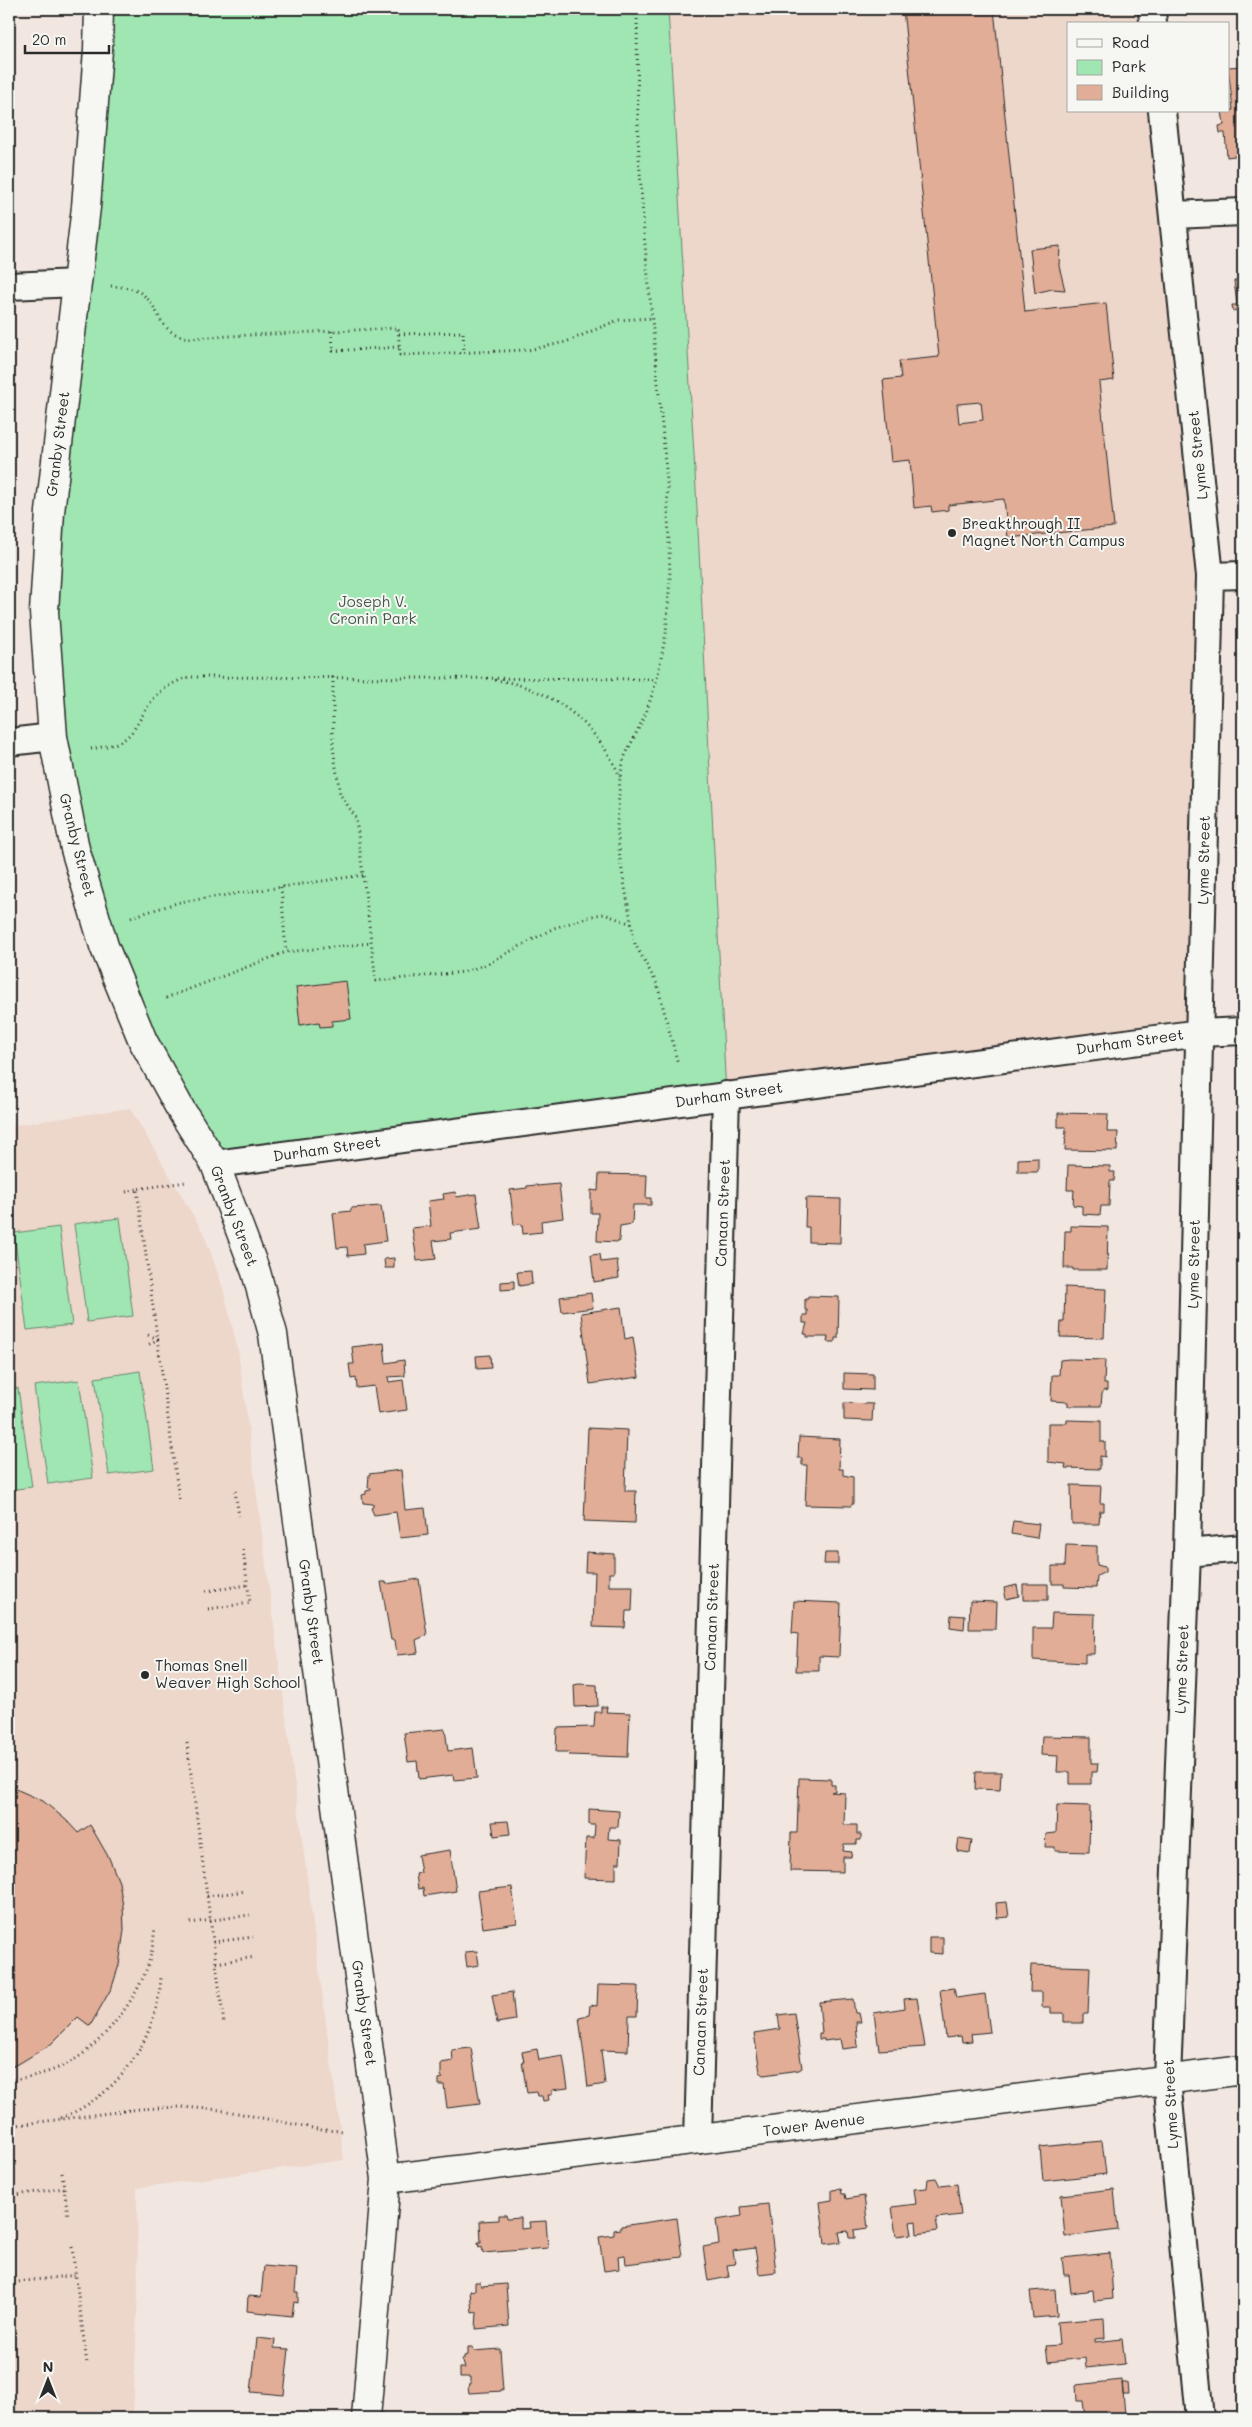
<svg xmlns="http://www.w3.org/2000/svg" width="1252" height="2427" viewBox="0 0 1252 2427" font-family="Mali,sans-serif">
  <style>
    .built { fill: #edd6ca }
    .green { fill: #a0e6b2; stroke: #66886e }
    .building { fill: #e2ad96; stroke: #2b2b2b; fill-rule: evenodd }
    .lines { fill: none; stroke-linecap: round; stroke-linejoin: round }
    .street-casing { stroke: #2b2b2b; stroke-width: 30 }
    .secondary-casing { stroke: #2b2b2b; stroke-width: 31 }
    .path { stroke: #2b2b2b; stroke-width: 3; stroke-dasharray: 1 4; stroke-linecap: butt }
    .street { stroke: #f6f6f2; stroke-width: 26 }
    .secondary { stroke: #f6f6f2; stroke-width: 28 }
    .poi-dot { fill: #2b2b2b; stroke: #f6f6f2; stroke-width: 2 }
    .labels { text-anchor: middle; stroke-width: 4; stroke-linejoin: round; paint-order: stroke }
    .street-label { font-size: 15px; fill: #2b2b2b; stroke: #f6f6f2 }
    .poi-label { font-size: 15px; fill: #2b2b2b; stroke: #f6f6f2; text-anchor: start }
    .park-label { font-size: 15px; fill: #485a4d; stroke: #f6f6f2 }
  </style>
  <rect width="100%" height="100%" fill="#f2e7e0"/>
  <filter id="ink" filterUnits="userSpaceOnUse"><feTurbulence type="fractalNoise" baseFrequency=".02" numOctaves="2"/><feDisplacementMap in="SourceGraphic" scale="10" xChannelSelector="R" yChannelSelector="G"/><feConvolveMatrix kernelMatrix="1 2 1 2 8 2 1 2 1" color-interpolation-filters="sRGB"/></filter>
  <g filter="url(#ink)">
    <path class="built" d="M668,9H1152L1153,24H1068V111H1162L1210,576L1200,1033L726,1095L696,489Z
      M130,1108L204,1234L223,1288L238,1350L344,2160L137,2188L138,2290L133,2418H9V1126Z"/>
    <path class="green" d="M99,9H668L696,489L726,1095L215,1164L104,946L44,612Z
      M120,1218L133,1316L87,1322L74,1224Z
      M59,1227L72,1325L27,1330L14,1233Z
      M140,1371L154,1469L109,1475L95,1378Z
      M79,1380L93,1478L48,1484L34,1386Z
      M18,1388L32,1487L9,1490V1390Z"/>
    <path class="building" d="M903,9H994L1025,312L1106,303L1114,380L1099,382L1114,527L1008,538L1004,499L948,505V510L932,512L931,506L914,508L910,460L891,462L883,380L901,378L899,361L939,357ZM981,402L983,420L959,423L957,404Z
      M1243,66V155L1227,157L1225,133H1220L1219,126L1224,125L1222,111L1233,110L1228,67Z
      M1060,246L1059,266L1065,290L1052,289L1035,293L1030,249Z
      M1243,280V326H1239L1237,310L1233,311L1232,305H1237L1234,281Z
      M346,981L351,1019L332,1021V1026L320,1027L319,1022L300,1025L296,987Z
      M1058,1113L1108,1114L1107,1132H1118L1117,1151L1065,1150L1066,1127H1058Z
      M1038,1158V1172H1018V1159Z
      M1068,1165L1110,1166V1172H1115L1114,1181H1110L1109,1206H1101L1100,1215L1082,1214V1206L1073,1205L1074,1190H1067Z
      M599,1174L647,1175L646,1198H651V1205H633L632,1224L620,1226L619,1242L597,1241L598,1213H591V1190L598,1191Z
      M559,1184L563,1218L541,1221L542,1232L523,1234L522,1224L514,1225L510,1190L527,1188V1186L537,1185V1186Z
      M455,1192L456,1197L476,1194L481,1229L450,1233L451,1239L433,1241L436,1259L417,1261L412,1228L431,1226L428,1201L444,1199L443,1194Z
      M806,1198L841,1199L840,1243L809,1242V1227H805Z
      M381,1206L386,1241L363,1244L364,1254L348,1256L347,1247L337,1248L333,1213L351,1211V1208Z
      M1071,1226L1108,1227L1107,1270H1073V1268H1064L1065,1231H1071Z
      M600,1254L601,1262L617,1260L619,1278L594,1282L591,1255Z
      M394,1258V1268H385L384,1259Z
      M531,1271L532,1284L519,1286L517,1272Z
      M514,1281V1289L501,1290V1282Z
      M1065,1287L1106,1289L1104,1338L1060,1337L1061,1322H1064Z
      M591,1293L593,1308L562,1312L560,1297Z
      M808,1296L839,1297L838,1338H835V1342H827L828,1337H807V1334H804L807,1323H803V1315H807V1310H805V1299H808Z
      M621,1307L625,1339L633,1337L639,1377L590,1384L581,1313Z
      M384,1343L386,1363L404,1360L405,1376L388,1377L389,1382L403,1380L407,1410L378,1414L374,1386L357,1388L356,1378L351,1379L349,1364H354L352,1347Z
      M490,1355L491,1368L477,1369L476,1356Z
      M1069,1359L1105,1360L1104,1384H1107V1391L1104,1390L1102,1394L1101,1406H1068V1402L1051,1401L1052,1375H1059L1060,1360Z
      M844,1373L873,1374V1390L844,1389Z
      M844,1403L873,1404L872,1421L844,1420Z
      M1067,1420L1101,1421V1442H1105V1457L1100,1456V1469L1065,1468L1066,1464L1048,1462V1423H1067Z
      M588,1428L627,1430L625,1491H636L635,1523L584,1521Z
      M799,1437L840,1439L839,1469H843V1475L853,1477V1503L851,1506L805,1505L807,1465H802V1458H798Z
      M401,1470L405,1510L425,1508L428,1535L400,1538L396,1512L374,1515L371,1508L373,1507V1504L363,1503L362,1495L366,1494V1491L371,1490V1488H368L369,1474Z
      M1071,1485L1101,1486L1100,1503H1104V1511H1100L1099,1524H1072Z
      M1013,1521L1039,1524L1037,1538L1011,1534Z
      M1066,1545L1097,1546V1565L1105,1567V1572L1097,1576L1096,1588L1064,1587V1584H1052V1566H1065Z
      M586,1552L614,1554V1573H609V1586H633L632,1611H626L625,1628L593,1627L595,1572H585Z
      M825,1553H838V1564H824Z
      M419,1579L427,1635L416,1640L418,1653L397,1655L395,1640H391L381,1582H386V1584Z
      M1023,1584H1048V1600H1023Z
      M1017,1585L1019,1596L1006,1599L1004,1588Z
      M794,1601L841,1603L839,1657L819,1656V1671H796L798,1634L792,1633Z
      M970,1601L997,1602L996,1629H969Z
      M1052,1613L1095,1614L1094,1654H1085V1663L1033,1660V1628H1051Z
      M951,1615L965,1616L964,1629L950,1627Z
      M579,1684L597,1685L598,1706L575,1707L574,1685Z
      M601,1707H607L606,1712L630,1713L628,1757L569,1755L570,1752H556L557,1728L594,1727L595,1712H601Z
      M445,1729L448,1751L473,1748L477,1778L454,1780L453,1775L419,1779L417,1761L408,1762L404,1733Z
      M1042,1736L1091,1737V1763H1098L1097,1772H1091V1784H1070V1772H1057L1058,1756L1041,1755Z
      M976,1772H1001L1000,1790L975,1789Z
      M799,1778L831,1779V1785H835V1791L831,1792L845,1793L844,1825H857V1834H861V1840H857V1844H844L843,1851L852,1852L851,1857H843V1872L790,1871L791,1833H797Z
      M9,1786L43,1801L66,1820L78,1833L90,1825L109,1858L119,1882L123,1906L124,1930L119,1965L112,1987L90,2026L78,2017L51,2044L20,2063L9,2067Z
      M1057,1805L1090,1806L1089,1852L1055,1851V1847H1045L1046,1834L1056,1833Z
      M589,1809L619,1811L618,1827H609L608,1839L621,1840L620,1863H616V1879L584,1878L586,1838H594L595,1825H589Z
      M508,1821L510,1834L494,1836L492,1822Z
      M959,1838L972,1840L970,1853L957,1851Z
      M450,1850L456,1891L424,1896L423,1888L418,1889L416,1874L421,1873L418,1855Z
      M512,1887L517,1923L483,1928L478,1891Z
      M1007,1902L1009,1917L997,1918L996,1903Z
      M929,1937H943V1954L929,1953Z
      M477,1951L479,1965L467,1967L465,1952Z
      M1031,1965L1090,1967L1088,2014H1083V2023H1064V2013H1051V2007H1042V1992H1030Z
      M598,1985L638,1986L637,2016H629L628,2051L601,2050L605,2084L588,2087L579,2017L589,2015L590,2005L597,2006Z
      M954,1988L956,1998L985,1994L990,2032L971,2034L972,2041L962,2042L961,2036L946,2038L940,1990Z
      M512,1992L515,2020L497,2023L492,1995Z
      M917,1998L925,2047L879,2050L874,2013L905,2008L904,1999Z
      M853,1999L855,2013H859L861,2022H856L858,2047L842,2049L840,2039L824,2041V2039H819V2033H822L819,2002Z
      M794,2013L802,2068L799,2070L764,2075L760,2072L754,2033L780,2029L778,2015Z
      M471,2048L480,2104L447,2108L444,2085H439V2079L443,2078L441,2076V2063L453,2061L452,2050Z
      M537,2049L539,2060L563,2056L568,2088L552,2090V2095H548L549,2100L543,2101L542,2096H538L537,2092L527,2093L522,2062H524L522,2052Z
      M1102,2141L1106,2174L1043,2181L1040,2147Z
      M936,2178L940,2186L957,2184L961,2215L936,2218L938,2231L917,2234L916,2221L910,2222L912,2234L896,2236L892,2207L916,2204L914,2189L927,2188L928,2179Z
      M841,2189L842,2194H845L846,2199L864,2196L868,2228L854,2230L855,2238H849L848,2231L839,2232L841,2242L825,2244L820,2202L832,2200V2190Z
      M1114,2189L1118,2230L1065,2237L1061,2195Z
      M768,2204L776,2272L759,2274L755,2248L733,2251L735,2264L727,2265L729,2277L708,2281L703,2247L719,2244L716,2220L742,2216L741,2207Z
      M499,2215H506L507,2219L521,2218V2229L530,2228L529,2222L546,2221L548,2248L483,2253L482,2247L479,2248L478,2243H481L480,2221L499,2220Z
      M677,2218L682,2257L626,2264L625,2255L618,2256L619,2269L604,2271L599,2237L614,2235V2230L621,2229V2226Z
      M1110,2253L1113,2299L1094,2301L1093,2290L1071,2293L1069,2275H1064L1062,2258Z
      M264,2266L297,2269L295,2292H298V2303L294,2302L292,2316L247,2311L248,2296L261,2297Z
      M475,2282H480L481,2286L506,2284L509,2326L476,2329L477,2312L472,2313L470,2291L475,2290Z
      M1055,2289L1057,2316L1033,2318L1030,2291Z
      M1104,2318L1105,2338L1095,2339V2342L1122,2339L1125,2364L1086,2368L1085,2358L1048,2362L1046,2346L1059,2345L1057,2322Z
      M257,2338L275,2340L274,2348L289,2349L284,2395L251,2392Z
      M468,2347H473L474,2351L500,2349L503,2391L469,2393L468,2387L469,2384H471V2377H460V2368H465L462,2359H464V2356L468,2355Z
      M1122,2380L1125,2415L1114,2416L1115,2418H1085L1083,2401H1077L1076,2385Z
      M1122,2383H1128L1129,2394H1123Z
      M162,2414H173V2418H162Z
      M241,2414L269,2418H241Z
      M491,2414H498V2418H459V2416Z"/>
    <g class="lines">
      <g class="street-casing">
        <path id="street" d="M1152,9L1153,24
          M1162,111L1210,576L1187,1553L1167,2080L1200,2418
          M1173,215L1243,212
          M9,286L77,283
          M1210,576L1243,575
          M9,742L53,737
          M215,1164L1200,1033L1243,1031
          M1187,1553L1243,1548
          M698,2140L726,1095"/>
      </g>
      <g class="secondary-casing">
        <path id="secondary" d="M99,9L98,50L86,207L50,512L44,612L53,737L75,849L104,946L143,1041L181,1110L215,1164L256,1272L273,1334L386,2179L366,2418
          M386,2179L1243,2070"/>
      </g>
      <path class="path" d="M637,9L638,140L644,234L667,480L670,578L666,633L657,679L646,713L624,758L620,778L617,826L620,859L635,944L657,984L678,1064
        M111,286C121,287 133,287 142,294C163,310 155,332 189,338L398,328L400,355L528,350L566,342L618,320L652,318
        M332,331L333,351L399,347
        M399,334L463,332L464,351
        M333,677V747L340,794L356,818L376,981L464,972L485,965L554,928L596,915L604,914L632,924
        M495,680C552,687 598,725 620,777
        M91,749C101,747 112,746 121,741C133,735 138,722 145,711C155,693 171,682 190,677L657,679
        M281,887L286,952
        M131,917L180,902L363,875
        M166,998L286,952L371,943
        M126,1192L137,1189
        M148,1335L158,1339L148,1345
        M235,1491L239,1516
        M179,1499L137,1189L186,1182
        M206,1591L248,1585
        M208,1609L250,1603L243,1550
        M187,1743L224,2024
        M207,1896L246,1891
        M190,1923L250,1915
        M213,1942L253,1937
        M216,1963L255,1957
        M9,2081C30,2077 55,2072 74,2060C106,2040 143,1992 151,1954C153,1945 154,1936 155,1927
        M61,2118C119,2095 156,2041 161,1978
        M9,2126L139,2109L181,2107L222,2110L322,2130L345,2131
        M62,2173L68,2216
        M9,2196L64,2188
        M72,2247L87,2364
        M9,2283L76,2275"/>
      <use href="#street" class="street"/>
      <use href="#secondary" class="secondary"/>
    </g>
  </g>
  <g class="poi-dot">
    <circle cx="952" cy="533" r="5"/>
    <circle cx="145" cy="1675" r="5"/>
  </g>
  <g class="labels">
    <g class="street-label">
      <text transform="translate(58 444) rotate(-83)" y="5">Granby Street</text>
      <text transform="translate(1198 455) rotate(-96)" y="5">Lyme Street</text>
      <text transform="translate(77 845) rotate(76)" y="5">Granby Street</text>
      <text transform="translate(1204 860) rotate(-89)" y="5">Lyme Street</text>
      <text transform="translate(1130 1042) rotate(-8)" y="5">Durham Street</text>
      <text transform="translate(729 1095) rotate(-8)" y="5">Durham Street</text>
      <text transform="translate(327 1149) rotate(-8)" y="5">Durham Street</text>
      <text transform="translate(723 1213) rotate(-88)" y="5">Canaan Street</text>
      <text transform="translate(234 1216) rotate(69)" y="5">Granby Street</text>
      <text transform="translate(1194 1264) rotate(-89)" y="5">Lyme Street</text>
      <text transform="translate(311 1612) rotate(82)" y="5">Granby Street</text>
      <text transform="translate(712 1617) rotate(-88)" y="5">Canaan Street</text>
      <text transform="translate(1182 1669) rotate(-88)" y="5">Lyme Street</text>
      <text transform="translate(364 2013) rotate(82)" y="5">Granby Street</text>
      <text transform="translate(701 2022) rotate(-88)" y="5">Canaan Street</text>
      <text transform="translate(1171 2104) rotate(-93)" y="5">Lyme Street</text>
      <text transform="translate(814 2125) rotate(-7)" y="5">Tower Avenue</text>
    </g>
    <g class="poi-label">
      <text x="962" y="529">Breakthrough II<tspan x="962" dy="17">Magnet North Campus</tspan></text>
      <text x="155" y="1671">Thomas Snell<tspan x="155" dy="17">Weaver High School</tspan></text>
    </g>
    <g class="park-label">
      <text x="373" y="607">Joseph V.<tspan x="373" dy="17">Cronin Park</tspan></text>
    </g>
  </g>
  <rect width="1252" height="2427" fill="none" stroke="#f6f6f2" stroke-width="30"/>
  <rect x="15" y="15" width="1222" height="2397" fill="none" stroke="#2b2b2b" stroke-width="2" filter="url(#ink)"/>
  <rect x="1067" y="22" width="162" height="90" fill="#f6f6f2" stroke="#a5a5a2"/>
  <rect x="1077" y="39" width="25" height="8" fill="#f6f6f2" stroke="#a5a5a2"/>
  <text x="1112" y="48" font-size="15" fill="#2b2b2b">Road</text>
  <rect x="1077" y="60" width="25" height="15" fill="#a0e6b2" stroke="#a5a5a2"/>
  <text x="1112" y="72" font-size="15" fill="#2b2b2b">Park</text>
  <rect x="1077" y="85" width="25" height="15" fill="#e2ad96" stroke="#a5a5a2"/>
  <text x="1112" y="98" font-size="15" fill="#2b2b2b">Building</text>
  <g transform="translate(48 2380)" stroke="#f6f6f2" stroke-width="4" paint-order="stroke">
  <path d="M0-4L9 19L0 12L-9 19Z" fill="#2b2b2b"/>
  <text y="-8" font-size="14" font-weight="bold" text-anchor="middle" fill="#2b2b2b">N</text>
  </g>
  <path d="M25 45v8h84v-8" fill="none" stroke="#2b2b2b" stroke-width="2.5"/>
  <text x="32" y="45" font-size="15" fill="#2b2b2b" stroke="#f6f6f2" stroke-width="4" paint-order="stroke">20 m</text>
</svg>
